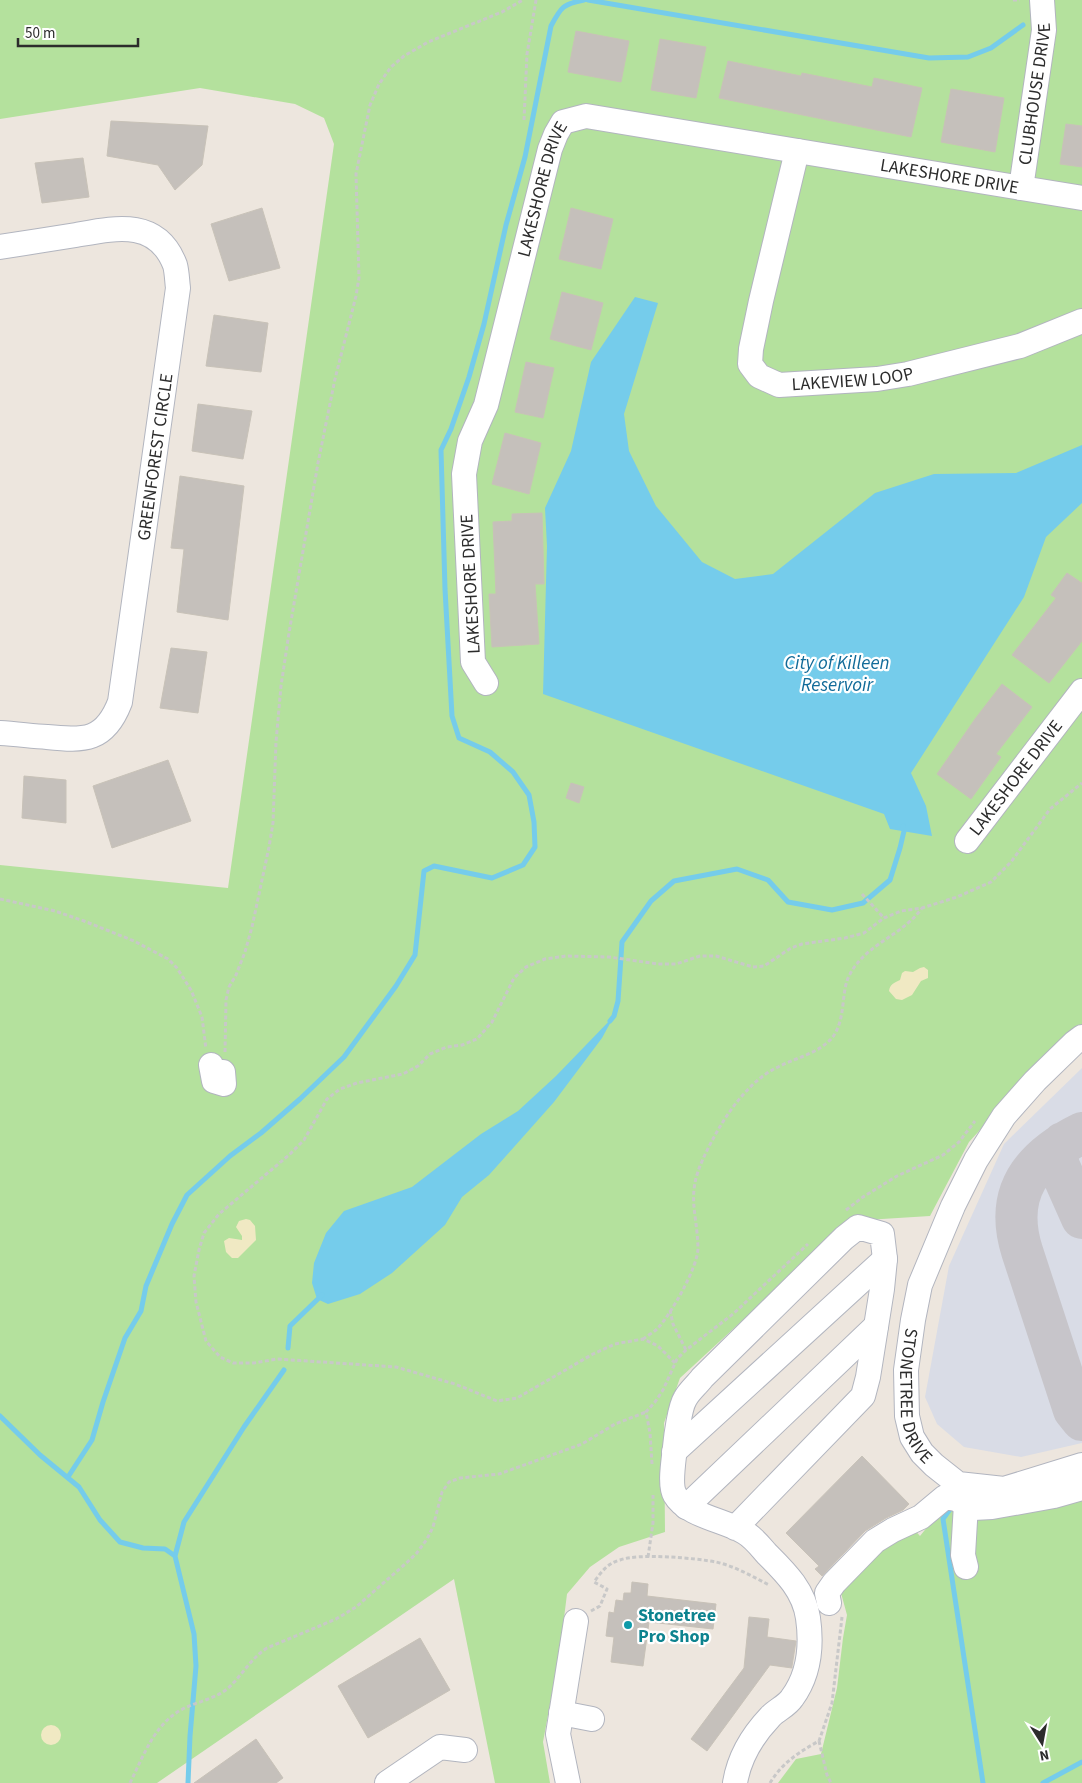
<svg xmlns="http://www.w3.org/2000/svg" width="1082" height="1783" viewBox="0 0 1082 1783" font-family="'Source Sans 3',sans-serif">
  <style>
    .airport { fill: #d9dce6 }
    .green { fill: #b4e19d }
    .sand { fill: #f0e9c3 }
    .water { fill: #75cceb }
    .lines { fill: none; stroke-linecap: round; stroke-linejoin: round }
    .stream { stroke: #75cceb; stroke-width: 5 }
    .taxiway { stroke: #c7c5ca; stroke-width: 42 }
    .building { fill: #c5c0bb; stroke: #c8c2b8 }
    .minor-casing { stroke: #b2b5bf; stroke-width: 26 }
    .path { stroke: #c8c8c8; stroke-width: 3; stroke-dasharray: 4 2.5; stroke-linecap: butt }
    .minor { stroke: #fff; stroke-width: 24 }
    .culture-dot { fill: #0f9aa8; stroke: #fff; stroke-width: 2 }
    .labels { text-anchor: middle; stroke-width: 4.5; stroke-linejoin: round; paint-order: stroke }
    .street-label { font-size: 18px; fill: #2c2c2c; stroke: #fff }
    .culture-label { font-size: 18px; font-weight: bold; fill: #0d838f; stroke: #fff; text-anchor: start }
    .water-label { font-size: 19px; font-style: italic; fill: #126b99; stroke: #fff }
  </style>
  <rect width="100%" height="100%" fill="#ede6de"/>
  <path class="airport" d="M1082,1068V1443L1021,1457L964,1447L937,1424L925,1397L949,1266L1004,1144Z"/>
  <path class="green" d="M0,0H1082V1027L1030,1075L969,1142L930,1216L850,1221L680,1378L664,1423L665,1532L619,1547L590,1567L567,1594L560,1650L543,1742L550,1783H495L454,1579L157,1783H0V865L228,888L334,144L324,118L295,104L200,88L0,119Z
    M1082,1494V1783H778L796,1759L821,1754L837,1688L843,1638L847,1615L838,1582L911,1526L920,1536L945,1505Z"/>
  <path class="sand" d="M924,967L928,970V978L921,981L912,995L902,1000L896,999L889,991C890,984 894,983 900,980L902,973L905,971L913,972L920,968Z
    M246,1219L250,1220L255,1226L256,1240L238,1258H232L226,1252L224,1241L229,1238L242,1240V1236L236,1227L239,1221Z
    M41 1735a10 10 0 1 1 20 0a10 10 0 1 1-20 0Z"/>
  <path class="water" d="M635,297L658,303L624,414L629,451L656,506L702,562L735,579L773,574L875,493L934,474L1016,473L1082,445V503L1046,537L1024,597L911,773L926,806L932,836L890,829L884,814L543,694L547,546L545,508L571,451L591,362Z
    M614,1016L602,1038L554,1102L489,1175L462,1197L445,1225L392,1273L360,1294L328,1304L317,1299L312,1283L314,1263L326,1233L344,1211L412,1187L481,1134L518,1111L556,1076Z"/>
  <g class="lines">
    <path class="stream" d="M588,0L929,58L968,57L991,48L1023,25
      M610,1021L614,1016L618,1001L622,942L651,901L674,881L737,869L768,880L788,902L832,910L863,903L890,880L900,848L904,831L903,826
      M288,1348L290,1326L322,1295
      M0,1416L40,1455L79,1487L100,1520L120,1542L143,1548L165,1549L175,1556
      M68,1477L92,1440L103,1402L125,1338L141,1311L146,1286L172,1224L187,1195L230,1156L261,1133L300,1099L344,1057L396,986L415,955L424,871L434,866L492,878L523,865L535,847L534,822L529,795L513,772L490,752L459,738L452,716L445,589L441,450L451,429L469,377L484,324L506,225L525,157L551,26C561,7 563,4 584,0
      M953,1505L943,1519L983,1783
      M188,1783L190,1736L196,1666L194,1634L175,1556L184,1522L244,1427L284,1370
      M1043,1783L1082,1762"/>
    <path class="taxiway" d="M1082,1133C1031,1158 1004,1193 1022,1251L1074,1410L1082,1420
      M1063,1143L1058,1152V1164L1082,1218"/>
  </g>
  <path class="building" d="M576,31L629,41L621,82L568,72Z
    M660,39L706,47L696,98L651,90Z
    M728,61L801,76L802,73L872,87L874,78L922,88L911,137L719,98Z
    M951,89L1004,98L995,152L941,142Z
    M111,121L208,126L202,165L175,190L158,165L107,156Z
    M1066,124L1082,126V167L1060,164Z
    M83,158L89,197L42,203L35,163Z
    M262,208L280,268L229,281L211,224Z
    M571,208L613,219L601,269L559,259Z
    M562,292L603,303L591,350L550,339Z
    M214,315L268,323L261,372L206,366Z
    M526,362L554,368L543,418L515,412Z
    M198,404L252,411L243,459L192,451Z
    M505,433L541,443L529,494L492,484Z
    M180,476L244,486L228,620L177,612L184,549L171,548Z
    M542,513L544,584H535L539,644L492,647L489,594H496L493,522L512,521V514Z
    M1067,573L1082,583V641L1049,683L1012,655L1056,598L1051,595Z
    M171,648L207,652L198,713L160,708Z
    M1002,684L1032,707L996,754L1001,757L971,799L937,774L975,719Z
    M168,760L191,821L112,848L93,786Z
    M24,776L66,780V823L22,818Z
    M571,783L584,787L579,803L566,798Z
    M862,1456L909,1504L903,1510L886,1518L865,1531L822,1576L815,1569L819,1566L786,1533Z
    M632,1582L648,1584L647,1596L716,1604L713,1629L649,1622L643,1666L611,1662L614,1637L606,1636L609,1612L614,1613L616,1600L623,1601L624,1593H631Z
    M749,1617L769,1619L767,1637L796,1641L792,1666V1668L770,1665L707,1751L691,1739L744,1668Z
    M420,1638L450,1690L368,1738L338,1686Z
    M256,1739L283,1778L276,1783H194Z"/>
  <g class="lines">
    <g class="minor-casing">
      <g id="minor">
        <path id="s1" d="M797,151L761,301L751,349L750,364L759,376L779,385L877,379L908,374L1020,346L1082,321"/>
        <path id="s2" d="M1021,188L1044,30L1042,0"/>
        <path d="M0,247C25,243 51,239 76,235C115,228 157,218 175,265C177,272 177,281 178,288L120,702C105,741 85,741 47,737C32,736 16,734 0,733"/>
        <path id="s3" d="M486,683L473,662L464,474L470,441L486,405L550,149L556,134L563,122L586,116L1082,198"/>
        <path id="s4" d="M967,841L1082,691"/>
        <path id="s5" d="M1082,1037L1074,1043L1035,1081L1004,1116L976,1160L953,1206L920,1285L913,1320L906,1370L907,1416L912,1437L922,1453L934,1465L958,1484L1004,1489L1082,1465"/>
        <path d="M211,1065L214,1081L224,1084L223,1072H213"/>
        <path d="M674,1452L885,1259"/>
        <path d="M966,1504L963,1555L966,1567"/>
        <path d="M686,1507L876,1326"/>
        <path d="M829,1603L827,1593L834,1583L875,1541L893,1530L921,1517L945,1497L956,1499L973,1508L992,1507L1054,1496L1082,1488"/>
        <path d="M561,1713L592,1719"/>
        <path d="M387,1783L440,1747L465,1750"/>
        <path d="M568,1783L558,1734L576,1621"/>
        <path d="M735,1783C739,1758 752,1736 770,1717C776,1710 787,1706 792,1698C809,1675 812,1646 808,1618C804,1590 785,1572 766,1553C760,1546 753,1537 744,1532C726,1521 686,1515 675,1495C669,1485 674,1459 675,1447C676,1436 680,1407 685,1399C689,1391 697,1385 702,1378L844,1238L858,1227L882,1234L885,1259L882,1289L868,1377L863,1396L735,1528"/>
      </g>
    </g>
    <path class="path" d="M1013,0H1020
      M524,120L527,54L536,0
      M862,894L884,918
      M0,899L55,911L84,921L134,941L168,959L177,968L191,990L202,1017L206,1049
      M225,1052L226,1000L229,987L236,975L245,952L252,927L269,847L273,823L276,742L281,686L289,633L318,463L335,379L356,296L359,278L356,174L370,105L379,84L391,67L404,56L428,42L502,12L523,0
      M846,1210L863,1197L897,1176L943,1155L959,1142L975,1121
      M670,1310L673,1324L686,1350
      M643,1339C647,1336 654,1332 658,1328C671,1314 698,1267 698,1248C697,1211 686,1196 703,1159C718,1126 744,1083 778,1067C795,1058 817,1054 831,1039C847,1021 840,991 850,974C866,944 903,935 922,908
      M675,1363L658,1346L643,1339L615,1344L593,1354L517,1398L497,1401L455,1384L396,1367L277,1359L254,1363H233L220,1357L206,1341L196,1302L194,1276L199,1250L204,1233L219,1214L289,1155L304,1140L327,1099L340,1089L357,1083L403,1074L418,1066L430,1054L447,1047L462,1045L477,1039L492,1022L514,978L526,967L545,959L566,956L609,957L658,964H676L700,956H716L753,967L764,966L791,948L802,944L845,938L864,933L884,918L901,911L922,908L957,897L991,882L1011,862L1050,809L1082,783
      M652,1464L650,1433L646,1412L655,1402L663,1390L677,1359L686,1350L733,1314L808,1244
      M648,1557L653,1523V1495
      M591,1611L600,1606L607,1589L594,1582C601,1572 608,1563 620,1560C638,1553 695,1558 716,1562C734,1566 752,1576 769,1585
      M819,1741L827,1775L831,1783
      M130,1783C143,1757 153,1727 179,1711C194,1702 213,1700 227,1689C242,1676 250,1659 267,1648L336,1619L356,1607L404,1565L416,1554L427,1539L433,1527L442,1492L449,1482L460,1478L499,1474L527,1464L582,1444L615,1424L646,1412
      M770,1783C782,1763 799,1752 819,1741L832,1703L842,1617"/>
    <use href="#minor" class="minor"/>
  </g>
  <circle class="culture-dot" cx="628" cy="1625" r="5"/>
  <g class="labels">
    <g class="street-label">
      <text dy="6" stroke="none"><textPath href="#s2" startOffset="95">CLUBHOUSE DRIVE</textPath></text>
      <text dy="6" stroke="none"><textPath href="#s3" startOffset="972">LAKESHORE DRIVE</textPath></text>
      <text dy="6" stroke="none"><textPath href="#s3" startOffset="509">LAKESHORE DRIVE</textPath></text>
      <text dy="6" stroke="none"><textPath href="#s1" startOffset="329">LAKEVIEW LOOP</textPath></text>
      <text transform="translate(155 457) rotate(-82)" y="6">GREENFOREST CIRCLE</text>
      <text transform="translate(470 584) rotate(-93)" y="6">LAKESHORE DRIVE</text>
      <text dy="6" stroke="none"><textPath href="#s4" startOffset="80">LAKESHORE DRIVE</textPath></text>
      <text dy="6" stroke="none"><textPath href="#s5" startOffset="414">STONETREE DRIVE</textPath></text>
    </g>
    <g class="culture-label">
      <text x="638" y="1621">Stonetree<tspan x="638" dy="21">Pro Shop</tspan></text>
    </g>
    <g class="water-label">
      <text x="837" y="669">City of Killeen<tspan x="837" dy="22">Reservoir</tspan></text>
    </g>
  </g>
  <g transform="translate(1042 1743) rotate(169)" stroke="#ffffff" stroke-width="4" paint-order="stroke">
  <path d="M0-4L9 19L0 12L-9 19Z" fill="#2c2c2c"/>
  <text y="-8" font-size="14" font-weight="bold" text-anchor="middle" fill="#2c2c2c">N</text>
  </g>
  <path d="M18 38v8h120v-8" fill="none" stroke="#2c2c2c" stroke-width="2.5"/>
  <text x="25" y="38" font-size="15" fill="#2c2c2c" stroke="#ffffff" stroke-width="4" paint-order="stroke">50 m</text>
</svg>
